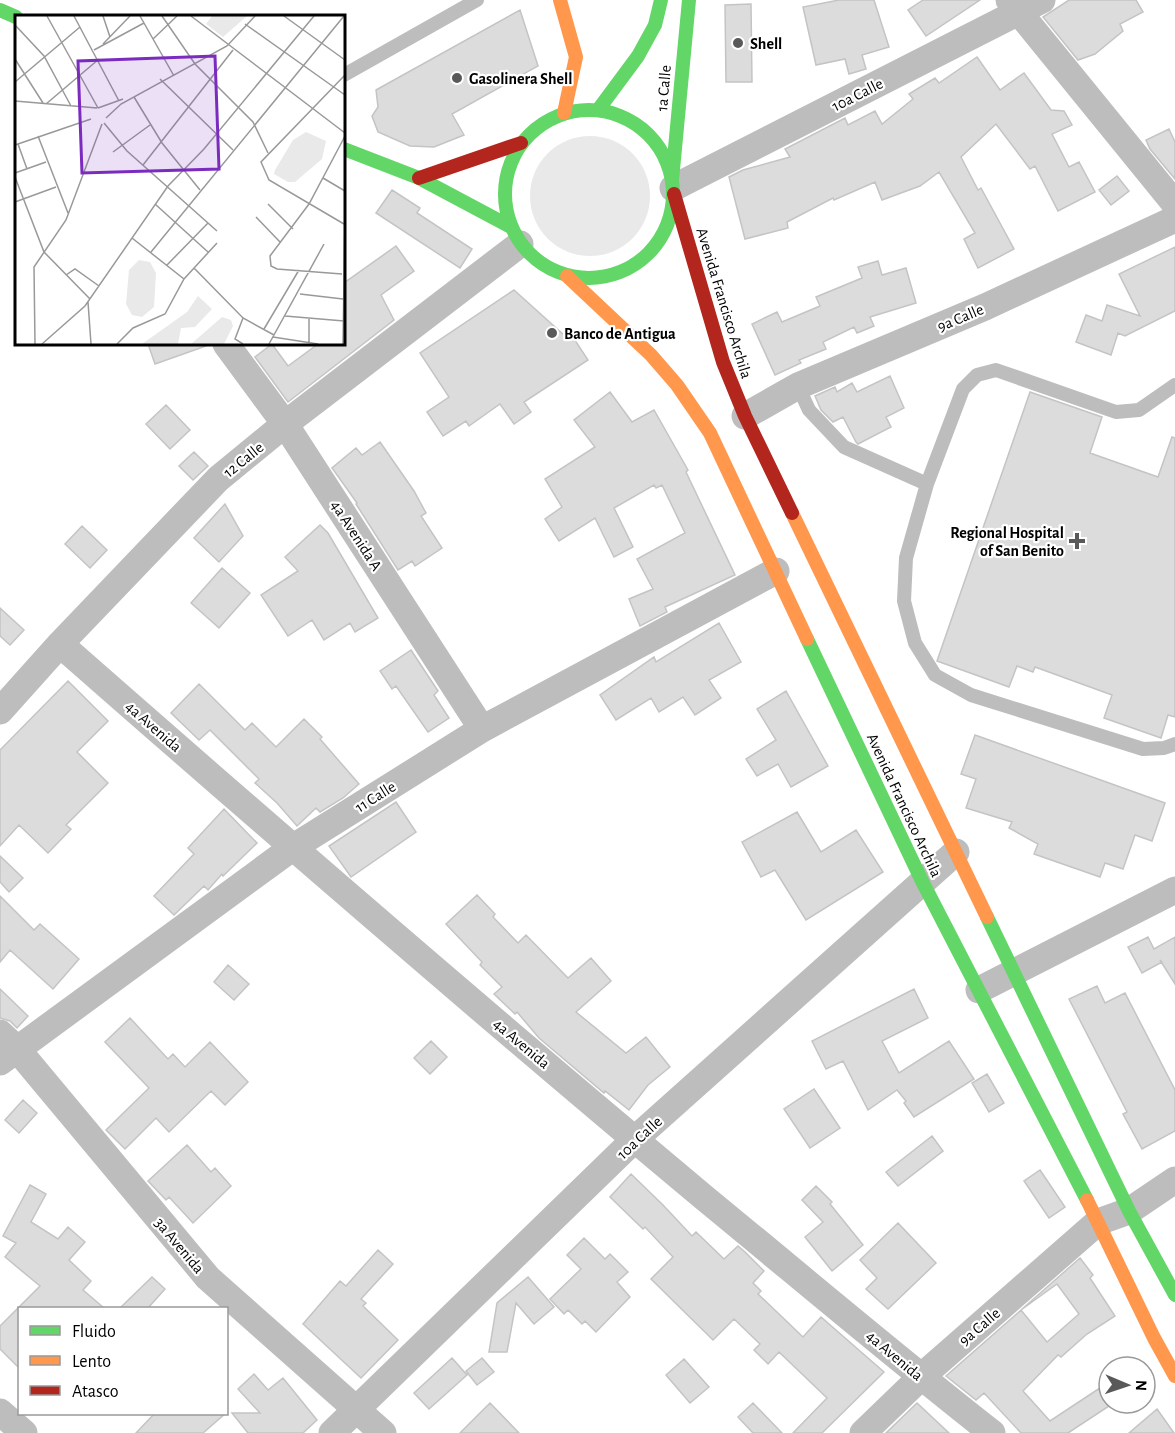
<svg xmlns="http://www.w3.org/2000/svg" width="1175" height="1433" viewBox="0 0 1175 1433" font-family="'Alegreya Sans',sans-serif">
  <style>
    .green { fill: #e9e9e9 }
    .building { fill: #dcdcdc; stroke: #c4c4c4; stroke-width: 1.5 }
    .lines { fill: none; stroke-linecap: round; stroke-linejoin: round }
    .lane { stroke: #bdbdbd; stroke-width: 14 }
    .street { stroke: #bdbdbd; stroke-width: 27 }
    .fast { stroke: #63d668; stroke-width: 14 }
    .slow { stroke: #ff974d; stroke-width: 14 }
    .jam { stroke: #b3261e; stroke-width: 14 }
    .poi-dot { fill: #595959; stroke: #fff; stroke-width: 2 }
    .labels { text-anchor: middle; stroke-width: 4.5; stroke-linejoin: round; paint-order: stroke }
    .poi-label { font-size: 16px; font-weight: bold; fill: #000; stroke: #fff; text-anchor: start }
    .street-label { font-size: 16px; fill: #000; stroke: #fff }
    .inset-road { fill: none; stroke: #999; stroke-width: 1.5 }
    .view { fill: #7b2cbf; fill-opacity: 0.15; stroke: #7b2cbf; stroke-width: 3 }
    .inset-edge { fill: none; stroke: #000; stroke-width: 3 }
  </style>
  <rect width="100%" height="100%" fill="#fff"/>
  <path class="green" d="M530 196a60 60 0 1 1 120 0a60 60 0 1 1-120 0Z"/>
  <path class="building" d="M839,0H874L889,47L862,55L866,69L849,74L845,59L816,65L803,7Z
    M923,0H980L926,36L908,10Z
    M1069,0H1136L1143,12L1120,24L1123,31L1095,54L1078,60L1043,17Z
    M751,4L752,82H726L725,5Z
    M520,10L538,66L452,114L464,135L434,147L410,146L378,132L372,116L378,107L376,90Z
    M977,57L1000,90L1024,73L1051,110L1064,111L1072,125L1052,134L1069,167L1079,162L1095,192L1058,211L1035,166L1030,169L996,124L961,157L978,190L981,188L1014,249L978,268L964,239L975,233L939,172L920,186L882,200L875,182L834,200L833,198L787,222L788,228L745,239L729,177L743,170L790,157L785,149L845,118L848,125L875,111L882,124L913,99L909,94L935,78L939,83Z
    M1169,129L1175,142V179L1150,149L1146,140Z
    M1117,176L1129,191L1111,205L1099,190Z
    M392,190L420,208L417,213L472,249L460,268L376,213Z
    M396,246L414,271L381,295L394,320L288,402L255,357L272,344L288,366L318,344H344V283Z
    M1175,247V311L1125,336L1118,333L1111,355L1076,342L1086,315L1102,321L1107,305L1140,316L1119,274Z
    M878,261L882,275L906,268L916,303L870,317L874,326L857,333L854,327L823,342L826,349L799,360L801,363L775,375L752,324L777,312L782,322L820,306L816,297L862,278L858,267Z
    M514,290L564,335L569,331L588,360L524,402L531,412L514,424L500,404L469,426L466,421L443,436L427,412L449,397L420,353Z
    M148,344H206V346L155,364Z
    M890,376L904,408L886,417L891,427L858,444L856,442L843,417L833,422L821,410L815,396L835,387L837,392L852,383L857,392Z
    M610,392L632,422L654,410L688,470L686,472L735,575L665,607L667,612L640,626L629,599L653,589L637,559L685,533L662,485L656,488L654,485L614,508L633,547L614,557L595,518L559,541L545,519L562,507L545,479L595,447L574,420Z
    M1030,392L1102,417L1090,453L1158,477L1172,437L1175,438V717L1168,715L1161,738L1104,718L1112,695L1035,667L1033,672L1017,666L1009,687L937,661Z
    M166,405L190,430L170,449L146,424Z
    M380,442L414,491L426,513L421,516L442,548L415,566L412,561L398,570L356,504L357,503L332,468L356,448L362,455Z
    M194,452L208,466L193,480L179,466Z
    M225,504L243,536L219,562L194,538Z
    M320,525L328,533L378,618L355,632L350,623L324,640L312,620L288,636L261,595L298,571L285,557Z
    M82,526L107,550L90,568L65,544Z
    M222,568L250,593L219,628L191,603Z
    M0,608L24,630L10,645L0,636Z
    M719,623L741,662L709,680L721,698L695,715L683,697L659,712L651,698L616,720L600,695L654,657L656,662Z
    M411,650L438,691L434,695L449,718L428,732L396,686L392,689L380,671Z
    M68,681L108,721L77,752L108,783L66,825L71,829L48,853L19,825L0,846V750Z
    M199,684L245,730L252,723L276,747L304,719L322,737L320,739L359,784L343,798L320,812L316,808L297,826L277,803L255,783L259,779L210,730L199,740L171,713Z
    M786,691L828,766L791,787L778,764L757,776L746,759L776,740L757,709Z
    M975,735L1165,803L1152,841L1135,835L1123,869L1105,863L1100,877L1034,854L1038,844L1009,828L1012,822L966,808L976,779L961,774Z
    M396,802L416,832L351,877L329,846Z
    M224,809L257,843L223,876L222,874L208,890L204,886L174,915L154,896L194,854L188,848Z
    M797,812L821,852L856,830L883,872L806,920L775,870L761,877L742,842Z
    M0,856L23,878L9,892L0,882Z
    M477,895L495,914L493,917L518,943L526,935L568,978L591,958L611,981L576,1012L626,1053L646,1037L670,1067L648,1085L629,1110L605,1091L604,1093L539,1038L517,1012L515,1014L494,994L502,987L480,965L482,962L446,924Z
    M0,896L34,930L40,924L79,959L53,989L10,950L0,962Z
    M1148,937L1154,949L1175,937V984L1160,960L1162,962L1142,973L1128,947Z
    M228,965L249,984L234,1000L214,982Z
    M1097,986L1105,1003L1125,993L1175,1090V1131L1142,1149L1123,1114L1127,1112L1069,999Z
    M0,989L28,1016L17,1028L10,1021L0,1018Z
    M914,989L928,1018L882,1041L899,1073L949,1041L974,1079L914,1117L904,1103L906,1101L897,1090L868,1110L843,1061L826,1069L812,1041Z
    M130,1018L168,1059L173,1054L185,1067L210,1042L248,1082L225,1105L211,1091L169,1132L156,1118L125,1149L106,1130L149,1088L105,1042Z
    M431,1041L447,1057L430,1074L414,1058Z
    M987,1074L1004,1103L989,1112L972,1083Z
    M814,1089L840,1128L810,1148L784,1109Z
    M23,1100L37,1113L19,1133L5,1120Z
    M932,1136L943,1151L898,1186L886,1172Z
    M187,1145L211,1172L215,1168L231,1186L193,1223L169,1197L166,1200L148,1181Z
    M1040,1170L1065,1207L1049,1218L1024,1181Z
    M631,1174L663,1205L692,1236L696,1232L724,1259L738,1246L745,1252L764,1271L753,1283L761,1291L758,1294L803,1337L821,1317L884,1372L822,1433H793L827,1398L779,1352L768,1364L754,1350L760,1344L734,1319L713,1340L651,1279L673,1257L645,1227L643,1229L610,1197Z
    M30,1185L46,1194L31,1222L58,1239L68,1227L85,1242L69,1260L91,1281L83,1290L104,1308H20V1369L0,1349V1326L40,1286L5,1257L16,1243L3,1236Z
    M816,1186L832,1202L830,1204L863,1245L832,1271L805,1237L823,1222L802,1200Z
    M898,1223L936,1263L888,1309L866,1289L877,1278L860,1260Z
    M584,1238L605,1259L610,1254L628,1272L617,1282L630,1297L596,1332L585,1321L582,1324L568,1310L564,1314L550,1299L581,1269L567,1255Z
    M378,1250L393,1264L361,1299L366,1303L363,1306L398,1340L361,1378L303,1324L340,1281L346,1286Z
    M1080,1258L1093,1275L1090,1278L1115,1316L1087,1334L1061,1357L1058,1355L1023,1391L1050,1421L1109,1382V1406L1068,1433H1021L984,1393L976,1400L946,1376L1021,1310L1047,1342L1079,1314L1057,1284L1021,1310Z
    M152,1277L165,1289L148,1308H120Z
    M528,1277L554,1307L534,1324L516,1303L507,1352H489L497,1303Z
    M452,1358L467,1375L429,1409L414,1393Z
    M482,1358L494,1372L477,1385L466,1371Z
    M684,1359L709,1387L690,1403L666,1375Z
    M254,1374L268,1390L283,1378L317,1420L303,1433H248L232,1413H260L238,1389Z
    M490,1403L519,1433H460Z
    M753,1403L782,1433H753L738,1417Z
    M917,1403L949,1433H886Z
    M1157,1409L1174,1433H1129Z
    M155,1413H226L203,1433H136Z"/>
  <g class="lines">
    <path class="lane" d="M344,75L477,0
      M1175,385L1139,410L1116,412L996,370L977,375L963,389L927,484L906,558L904,601L915,643L935,675L971,695L1143,749L1164,748L1175,744
      M798,386L809,410L844,447L927,484"/>
    <path class="street" d="M1009,0L1175,204
      M673,188L1042,0
      M226,344L285,424L482,729
      M745,416L798,386L985,307L1175,219
      M60,644C274,832 489,1018 707,1200C802,1278 895,1357 992,1433
      M0,711L60,644L218,479L285,424L520,244
      M979,990L1175,890
      M0,1033L17,1049L208,1278L383,1433
      M0,1062L292,848L482,729L776,571
      M0,1412L24,1433
      M332,1433L635,1139L956,852
      M863,1433L921,1377L1098,1222L1129,1211L1175,1180"/>
    <path class="fast" d="M0,10L16,17
      M505 194a84 84 0 1 1 168 0a84 84 0 1 1-168 0Z
      M598,110L638,56L655,25L661,0
      M344,149L419,178L511,227
      M672,180L689,0
      M807,639L922,881L1087,1200
      M987,917L1129,1211L1175,1295"/>
    <path class="slow" d="M560,0L576,57L564,113
      M567,276L651,355L677,385L710,433L807,639
      M792,513L987,917
      M1087,1200L1154,1338L1175,1376"/>
    <path class="jam" d="M419,178L521,143
      M674,194L723,362L745,416L792,513"/>
  </g>
  <g class="poi-dot">
    <circle cx="738" cy="43" r="6"/>
    <circle cx="457" cy="78" r="6"/>
    <circle cx="552" cy="333" r="6"/>
    <path d="M1074 532h6v6h6v6h-6v6h-6v-6h-6v-6h6z"/>
  </g>
  <g class="labels">
    <g class="poi-label">
      <text x="750" y="49">Shell</text>
      <text x="469" y="84">Gasolinera Shell</text>
      <text x="564" y="339">Banco de Antigua</text>
      <text x="1064" y="538" text-anchor="end">Regional Hospital<tspan x="1064" dy="18">of San Benito</tspan></text>
    </g>
    <g class="street-label">
      <text transform="translate(663 88) rotate(-85)" y="6">1a Calle</text>
      <text transform="translate(857 94) rotate(-27)" y="6">10a Calle</text>
      <text transform="translate(725 303) rotate(73)" y="6">Avenida Francisco Archila</text>
      <text transform="translate(960 317) rotate(-23)" y="6">9a Calle</text>
      <text transform="translate(243 459) rotate(-39)" y="6">12 Calle</text>
      <text transform="translate(357 535) rotate(57)" y="6">4a Avenida A</text>
      <text transform="translate(154 726) rotate(41)" y="6">4a Avenida</text>
      <text transform="translate(375 796) rotate(-32)" y="6">11 Calle</text>
      <text transform="translate(905 805) rotate(65)" y="6">Avenida Francisco Archila</text>
      <text transform="translate(522 1043) rotate(40)" y="6">4a Avenida</text>
      <text transform="translate(639 1137) rotate(-43)" y="6">10a Calle</text>
      <text transform="translate(180 1245) rotate(50)" y="6">3a Avenida</text>
      <text transform="translate(979 1326) rotate(-41)" y="6">9a Calle</text>
      <text transform="translate(895 1355) rotate(40)" y="6">4a Avenida</text>
    </g>
  </g>
  <g transform="translate(15 15)">
    <rect width="330" height="330" fill="#fff"/>
    <path d="M197,1H232L208,22L191,9ZM291,117L311,126L307,144L280,167H273L259,159L260,155L278,125ZM124,245L135,247L141,258L139,292L127,302L117,300L111,289L114,255ZM183,281L197,294L180,312L166,313L163,329H127L172,297ZM207,302L216,305L218,311L209,329H176Z" fill="#e9e9e9"/>
    <path class="inset-road" d="M32,1L83,93M59,1L104,86M88,1L95,22M125,1L159,61M147,1L180,49L238,107L253,138M176,1L330,118M269,1L330,45M230,9L330,80M1,11L29,41L56,91M138,24L162,1M88,29L115,1M79,35L129,8M0,44L28,88M145,64L218,135M0,67L65,12M119,82L147,128L185,175M0,86L82,93M31,89L84,44M83,93L108,84M91,103L106,89L212,31L240,1M89,108L112,136L202,216M23,121L53,198M3,129L12,154M0,130L76,104M98,137L135,110M128,150L218,35M0,158L31,147M0,162L29,237L75,284M308,163L330,176M0,187L41,172M140,189L193,237M253,189L278,214M241,202L265,227M329,209L254,165L246,147L330,60M117,223L169,264M136,237L329,1M152,250L193,208M179,253L228,303L259,320M327,259L262,254L256,251L255,241L294,189L330,121M51,260L60,254L84,271M285,279L328,284M73,287L76,329M270,301L329,306M228,303L220,324L228,329M294,304V328M249,314L284,255M258,322L303,329M20,329L19,252L51,205L87,109M27,329L70,291L153,171L189,134L299,1M102,329L118,313L150,299L169,264L202,228M254,329L309,229M328,329L330,200"/>
    <path class="view" d="M200,41L204,154L67,158L63,46Z"/>
    <rect width="330" height="330" class="inset-edge"/>
  </g>
  <rect x="18" y="1307" width="210" height="108" fill="#ffffff" stroke="#999999" stroke-width="1.5"/>
  <rect x="30" y="1326" width="30" height="9" fill="#63d668" stroke="#999999" stroke-width="1.5"/>
  <text x="72" y="1337" font-size="18" fill="#000000">Fluido</text>
  <rect x="30" y="1356" width="30" height="9" fill="#ff974d" stroke="#999999" stroke-width="1.5"/>
  <text x="72" y="1367" font-size="18" fill="#000000">Lento</text>
  <rect x="30" y="1386" width="30" height="9" fill="#b3261e" stroke="#999999" stroke-width="1.5"/>
  <text x="72" y="1397" font-size="18" fill="#000000">Atasco</text>
  <g transform="translate(1127 1385) rotate(92)"><circle r="28" fill="#ffffff" stroke="#999999" stroke-width="1.5"/>
  <path d="M0-4.5L10 22L0 15L-10 22Z" fill="#595959"/>
  <text y="-9" font-size="16" font-weight="bold" text-anchor="middle" fill="#000000">N</text>
  </g>
</svg>
